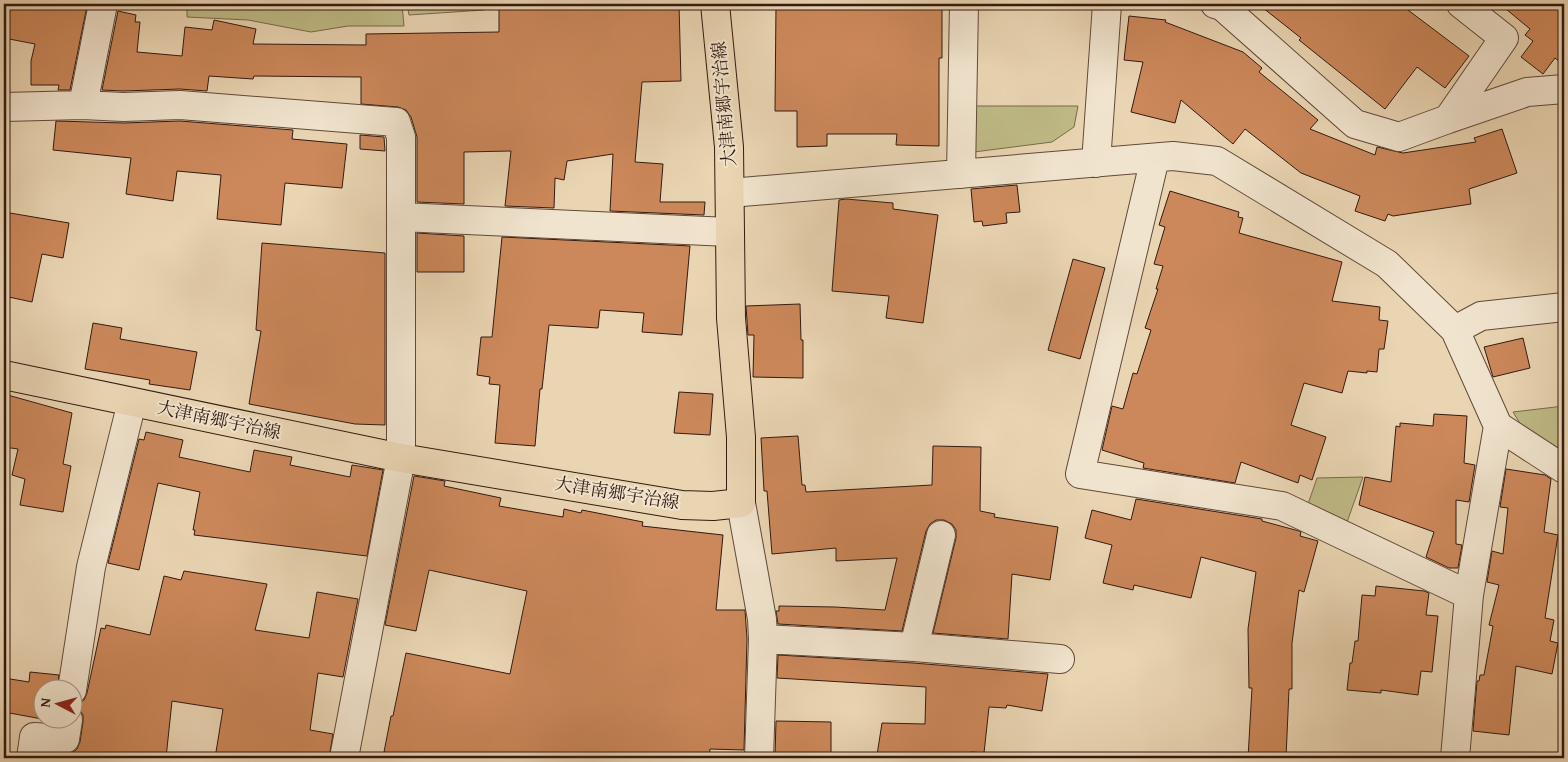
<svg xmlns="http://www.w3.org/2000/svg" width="1568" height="762" viewBox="0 0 1568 762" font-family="'Gentium Book Plus','Noto Serif JP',serif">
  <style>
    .green { fill: #bfbb87; stroke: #796a4c }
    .building { fill: #cc885b; stroke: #331a10 }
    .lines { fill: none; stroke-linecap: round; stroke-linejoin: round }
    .minor-casing { stroke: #614939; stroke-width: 30 }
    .major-casing { stroke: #331a10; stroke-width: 30 }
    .minor { stroke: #f1e4ce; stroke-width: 28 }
    .major { stroke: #ead5b3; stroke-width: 28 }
    .labels { text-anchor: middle; stroke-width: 4; stroke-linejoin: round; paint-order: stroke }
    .street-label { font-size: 18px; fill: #331a10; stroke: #f1e4ce }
  </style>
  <rect width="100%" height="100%" fill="#ead5b3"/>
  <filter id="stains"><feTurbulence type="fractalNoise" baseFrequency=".004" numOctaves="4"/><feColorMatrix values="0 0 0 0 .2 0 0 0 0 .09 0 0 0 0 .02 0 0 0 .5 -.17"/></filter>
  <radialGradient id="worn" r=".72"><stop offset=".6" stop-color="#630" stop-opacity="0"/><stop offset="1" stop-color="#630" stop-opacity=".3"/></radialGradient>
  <path class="green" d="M187,4H402L404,26H348L311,32L248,20L187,17Z
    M407,4H485L484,10L409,15Z
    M973,106H1078L1074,127L1052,142L974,152Z
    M1564,406V457L1524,430L1513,412Z
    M1363,477L1346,525L1308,504L1317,478Z"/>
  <path class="building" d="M4,4H76L87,6L70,90H58L59,85H31V61L35,44L4,38Z
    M499,4H679L681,81L642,82L635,162L663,164L660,202H705L704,215L610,211L613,154L567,161L564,180L555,178L554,208L505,206L511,151L464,152V204L417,202V137L411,117L406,110L398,107L361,104V77L254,76L253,79L209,76L207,91L180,89L123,91L102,90L118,11L136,15L135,22H140L137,52L182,56L185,27L212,30L214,20L256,29L253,44L366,45V34L499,32Z
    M776,4H942V58H939V146L896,145L897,134H827V146L797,147V111H775Z
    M1258,4H1400L1469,56L1445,88L1417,67L1385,109L1299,40L1301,38Z
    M1500,4H1564V65L1555,58L1543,74L1521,57L1533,41L1525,35L1530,29Z
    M1129,16L1166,20L1165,22L1243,52L1262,68L1259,72L1318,120L1310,129L1375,155L1377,147L1403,153L1476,142L1474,138L1502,129L1517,173L1469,189L1471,204L1393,216L1388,214L1385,221L1355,211L1360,196L1301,173L1245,129L1233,144L1181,100L1175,123L1131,112L1143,62L1124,60Z
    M56,121L124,123L180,121L293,130L292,139L347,144L342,188L285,183L281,225L217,219L221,175L177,171L173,201L126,194L131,158L53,150Z
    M360,135L384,137L385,151L360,149Z
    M1017,185L1020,212L1006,213L1007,223L983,226L982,221L974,222L971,189Z
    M1170,191L1239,212L1238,217L1243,218L1239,233L1342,262L1332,301L1380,307L1379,320L1388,321L1384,349H1379L1377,372L1367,371V373L1348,371L1342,393L1304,383L1291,425L1326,437L1312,480L1300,475L1298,483L1241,462L1235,483L1143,468L1144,463L1102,450L1112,406L1123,409L1133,373L1137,374L1151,330L1145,328L1158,289H1156L1163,266L1154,264L1165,227L1159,225Z
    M846,199L893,203V209L938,215L923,323L886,318L889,296L832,291L839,200Z
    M4,212L69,223L63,258L42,254L32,302L4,296Z
    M417,233L464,236V272H417Z
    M502,237L690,246L682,335L642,332L644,313L600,310L598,328L549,325L542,389H540L535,446L495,443L500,385L489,384L490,377L477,375L481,337H492Z
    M262,243L385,253V425L355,424L249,404L261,331L256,330Z
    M1073,259L1105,268L1080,359L1048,350Z
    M800,304L801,340H803V378L753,377L754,335H748L746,306Z
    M93,323L122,328L120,339L197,352L190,390L149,384L150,380L85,369Z
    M1523,338L1530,368L1493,377L1484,347Z
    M679,392L713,394L710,435L674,433Z
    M4,394L72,413L63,464L71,466L63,512L20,505L25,479L12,475L18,449L4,447Z
    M1434,414L1467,416L1464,463L1475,465L1469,502L1456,500V544L1462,545L1458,568H1449L1426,557L1434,532L1359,505L1365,477L1391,482L1396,426L1400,427V423L1433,426Z
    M146,432L183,440L179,457L250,472L254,450L292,457L290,465L350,477L352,465L383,470L367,556L194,535L195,530H193L200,492L158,483L139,570L108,563L139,439L144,440Z
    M798,436L802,485H805L806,492L932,485L933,446L981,447L980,511L995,514L994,517L1058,527L1050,580L1012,574L1008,639L933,633L956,538V530L952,524L944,520H936L930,524L926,531L902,631L778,624L776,611H779V606L835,607L885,610L897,558L836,561V548L772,554L767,491H764L761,438Z
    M1506,469L1545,475L1551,479L1544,532L1558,535L1545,618L1554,620L1550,641L1558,643L1552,674L1516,666L1509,735L1473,731L1477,681H1479L1480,675H1484L1493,626L1489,625L1499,585L1487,582L1492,551L1503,554L1508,508L1500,507Z
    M414,476L445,481L444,486L501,498L499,506L563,517L564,509L581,513L582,510L643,522L642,526L723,535L716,610H745L747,639L744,750L710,749L709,758H402V756L384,752L391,716H393L406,653L510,674L527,591L429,570L416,631L385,625Z
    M1136,499L1262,519V521L1299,531L1301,532L1300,536L1318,541L1304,592L1299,590L1292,643V689H1289L1286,758H1248L1252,688H1249L1248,629L1256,572L1201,557L1191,598L1134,585L1133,590L1103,583L1112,545L1085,538L1092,510L1131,520Z
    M184,571L267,584L255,630L309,638L317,592L358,599L343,677L318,673L310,730L333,734L329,758H215L223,709L172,701L166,758H47V754L64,755L72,753L77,749L80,742L83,722V715L78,708L72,705L78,704L84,700L87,693L101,628L105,629L106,625L150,635L164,576L181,580Z
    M1376,586L1424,591L1429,593L1426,615L1438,616L1432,672L1421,671L1418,695L1381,690V693L1347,690L1350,663H1352L1355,641H1358L1362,595L1375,596Z
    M778,655L913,663L1048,674L1042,711L1007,705L1006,708L989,707L984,753L971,752L970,758H898L877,755L882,723L925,724L926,687L777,678Z
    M30,672L59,675L57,690H42V719L4,712V678L29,682Z
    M776,721L831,722V757L775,756Z"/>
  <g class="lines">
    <g class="minor-casing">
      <path id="minor" d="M1215,4L1222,6L1355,124L1399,137L1448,119L1504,38L1461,4
        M83,105L103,4
        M4,107L83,105L123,107L180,105L396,122L401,137V458L344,758
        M1448,119L1527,92L1564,89
        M1155,158L1080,474L1282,506L1469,595
        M1096,163L1107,4
        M961,174L964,4
        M730,193L1173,156L1217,161L1387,264L1455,330L1498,426L1564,469
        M401,217L729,232
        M1455,330L1481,316L1564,307
        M741,503L762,619L763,639L759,758
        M763,639L914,647L1060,659
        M914,647L941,535
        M72,690L91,567L132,402
        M31,758L34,737L65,739L68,720
        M1455,758L1469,595L1498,426"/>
    </g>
    <g class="major-casing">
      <path id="major" d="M4,375L401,458L682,505L713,506L741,503V437L731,318L729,147L715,4"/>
    </g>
    <use href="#minor" class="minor"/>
    <use href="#major" class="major"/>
  </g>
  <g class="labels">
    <g class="street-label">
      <text transform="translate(724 104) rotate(-95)" y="6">大津南郷宇治線</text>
      <text transform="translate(219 420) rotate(12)" y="6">大津南郷宇治線</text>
      <text transform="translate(617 493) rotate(9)" y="6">大津南郷宇治線</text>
    </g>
  </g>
  <rect width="1568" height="762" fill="none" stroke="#ead5b3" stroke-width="20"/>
  <rect x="5" y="5" width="1558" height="752" fill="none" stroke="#331a10" stroke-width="2.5"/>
  <rect x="10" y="10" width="1548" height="742" fill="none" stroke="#331a10"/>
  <g transform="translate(58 704) rotate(276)"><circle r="24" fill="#f1e4ce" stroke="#a59382"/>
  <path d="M0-4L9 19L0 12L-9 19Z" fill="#8f2418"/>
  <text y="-8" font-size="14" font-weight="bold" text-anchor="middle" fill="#331a10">N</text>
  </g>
  <rect width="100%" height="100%" filter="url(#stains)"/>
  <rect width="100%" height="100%" fill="url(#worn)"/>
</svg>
